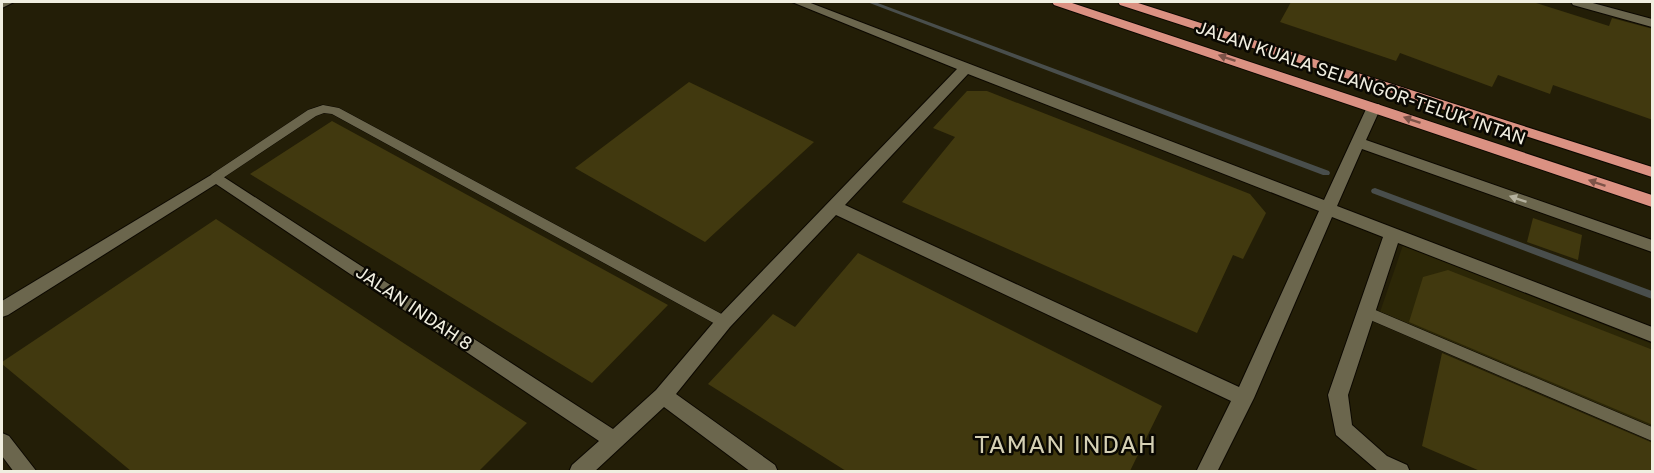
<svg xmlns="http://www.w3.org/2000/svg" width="1654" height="473" viewBox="0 0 1654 473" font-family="'Golos Text',sans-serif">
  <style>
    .built { fill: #2c2707 }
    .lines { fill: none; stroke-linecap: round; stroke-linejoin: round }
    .stream { fill: #494e4c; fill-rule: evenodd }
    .building { fill: #41390f }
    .service-casing { stroke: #0c0800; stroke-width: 1 }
    .minor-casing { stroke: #0c0800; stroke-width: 2 }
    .trunk-casing { stroke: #0c0800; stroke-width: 2 }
    .service { fill: #6b664d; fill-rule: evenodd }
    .minor { fill: #6b664d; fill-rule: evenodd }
    .trunk { fill: #db9182; fill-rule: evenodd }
    .oneway { fill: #7d5348 }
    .oneway2 { fill: #b4b19e }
    .labels { text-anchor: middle; stroke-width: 5; stroke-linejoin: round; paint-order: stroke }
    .street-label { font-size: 18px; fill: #f0eee0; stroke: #0a0802 }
    .near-neighbourhood-label { font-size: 24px; letter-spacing: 1.5px; fill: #d5d0b4; stroke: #0a0802 }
  </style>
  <rect width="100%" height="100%" fill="#231e07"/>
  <path class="built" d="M1403,245L1652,344V428L1380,312Z"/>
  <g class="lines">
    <path class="stream" d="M867,2H875L1329,171L1330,173L1329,175H1323Z
      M1375,188L1652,291V299L1372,193L1371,191L1372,189Z"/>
  </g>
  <path class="building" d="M1291,2H1533L1609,26L1612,18L1653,29V120L1553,85L1550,94L1498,75L1492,87L1400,53L1396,61L1280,22Z
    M689,82L814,142L705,242L575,168Z
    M967,91H987L1250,194L1266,213L1243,259L1233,255L1197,333L902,202L955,137L933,128Z
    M332,121L619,278L668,305L592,383L250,174Z
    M1533,218L1582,235L1578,260L1527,242Z
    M216,219L405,344L527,423L479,471H131L2,364V362Z
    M858,253L1162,406L1130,471H846L708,384L773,314L795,327Z
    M1448,270L1653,350V425L1409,322L1423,277Z
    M1442,353L1653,443V471H1480L1422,446Z"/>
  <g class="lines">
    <g class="service-casing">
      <path id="service" d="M323,105L339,108L729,318L731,322L729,326L724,328L719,326L332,114L324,113L316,116L220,180H212L210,177L212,174L308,110Z
        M1366,306L1652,427V441L1361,316L1359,312L1361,308Z"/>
    </g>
    <g class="minor-casing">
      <path id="minor" d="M2,2H14L2,8Z
        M792,2H808L1324,200L1367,107L1369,104H1379L1381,107L1366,140L1652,240V252L1362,149L1337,206L1652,327V342L1398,243L1348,395L1352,425L1387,456L1407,465L1410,472H1379L1336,435L1328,395L1383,237L1332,217L1254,398L1217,472H1196L1231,401L836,215L730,327L676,394L775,465L778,472H751L664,407L594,472H569L572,465L599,441L216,184L8,315L2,317V301L216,172L613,429L656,390L718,317L957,69ZM968,74L1319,211L1239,387L845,205Z
        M1571,2H1589L1652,19V27L1573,5Z
        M2,433L9,436L37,472H14L2,456Z"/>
    </g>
    <g class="trunk-casing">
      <path id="trunk" d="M1052,2H1069L1652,195V207L1054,5Z
        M1118,2H1135L1652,167V177L1120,5Z"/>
    </g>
    <use href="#service" class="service"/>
    <use href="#minor" class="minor"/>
    <use href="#trunk" class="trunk"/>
  </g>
  <defs><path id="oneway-solid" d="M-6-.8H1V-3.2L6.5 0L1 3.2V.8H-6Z" transform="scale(1.5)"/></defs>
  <g class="oneway">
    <use href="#oneway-solid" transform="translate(1227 58) rotate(-161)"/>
    <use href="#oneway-solid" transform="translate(1412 120) rotate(-161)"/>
    <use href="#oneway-solid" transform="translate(1597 183) rotate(-161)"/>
  </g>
  <use class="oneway2" href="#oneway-solid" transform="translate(1518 199) rotate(-161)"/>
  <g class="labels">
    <g class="street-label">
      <text transform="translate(1361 83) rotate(19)" y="6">JALAN KUALA SELANGOR-TELUK INTAN</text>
      <text transform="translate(414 308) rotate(34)" y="6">JALAN INDAH 8</text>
    </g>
    <g class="near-neighbourhood-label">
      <text x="1066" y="453">TAMAN INDAH</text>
    </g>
  </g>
  <rect width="1654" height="473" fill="none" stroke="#f0eee0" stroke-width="6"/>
</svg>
